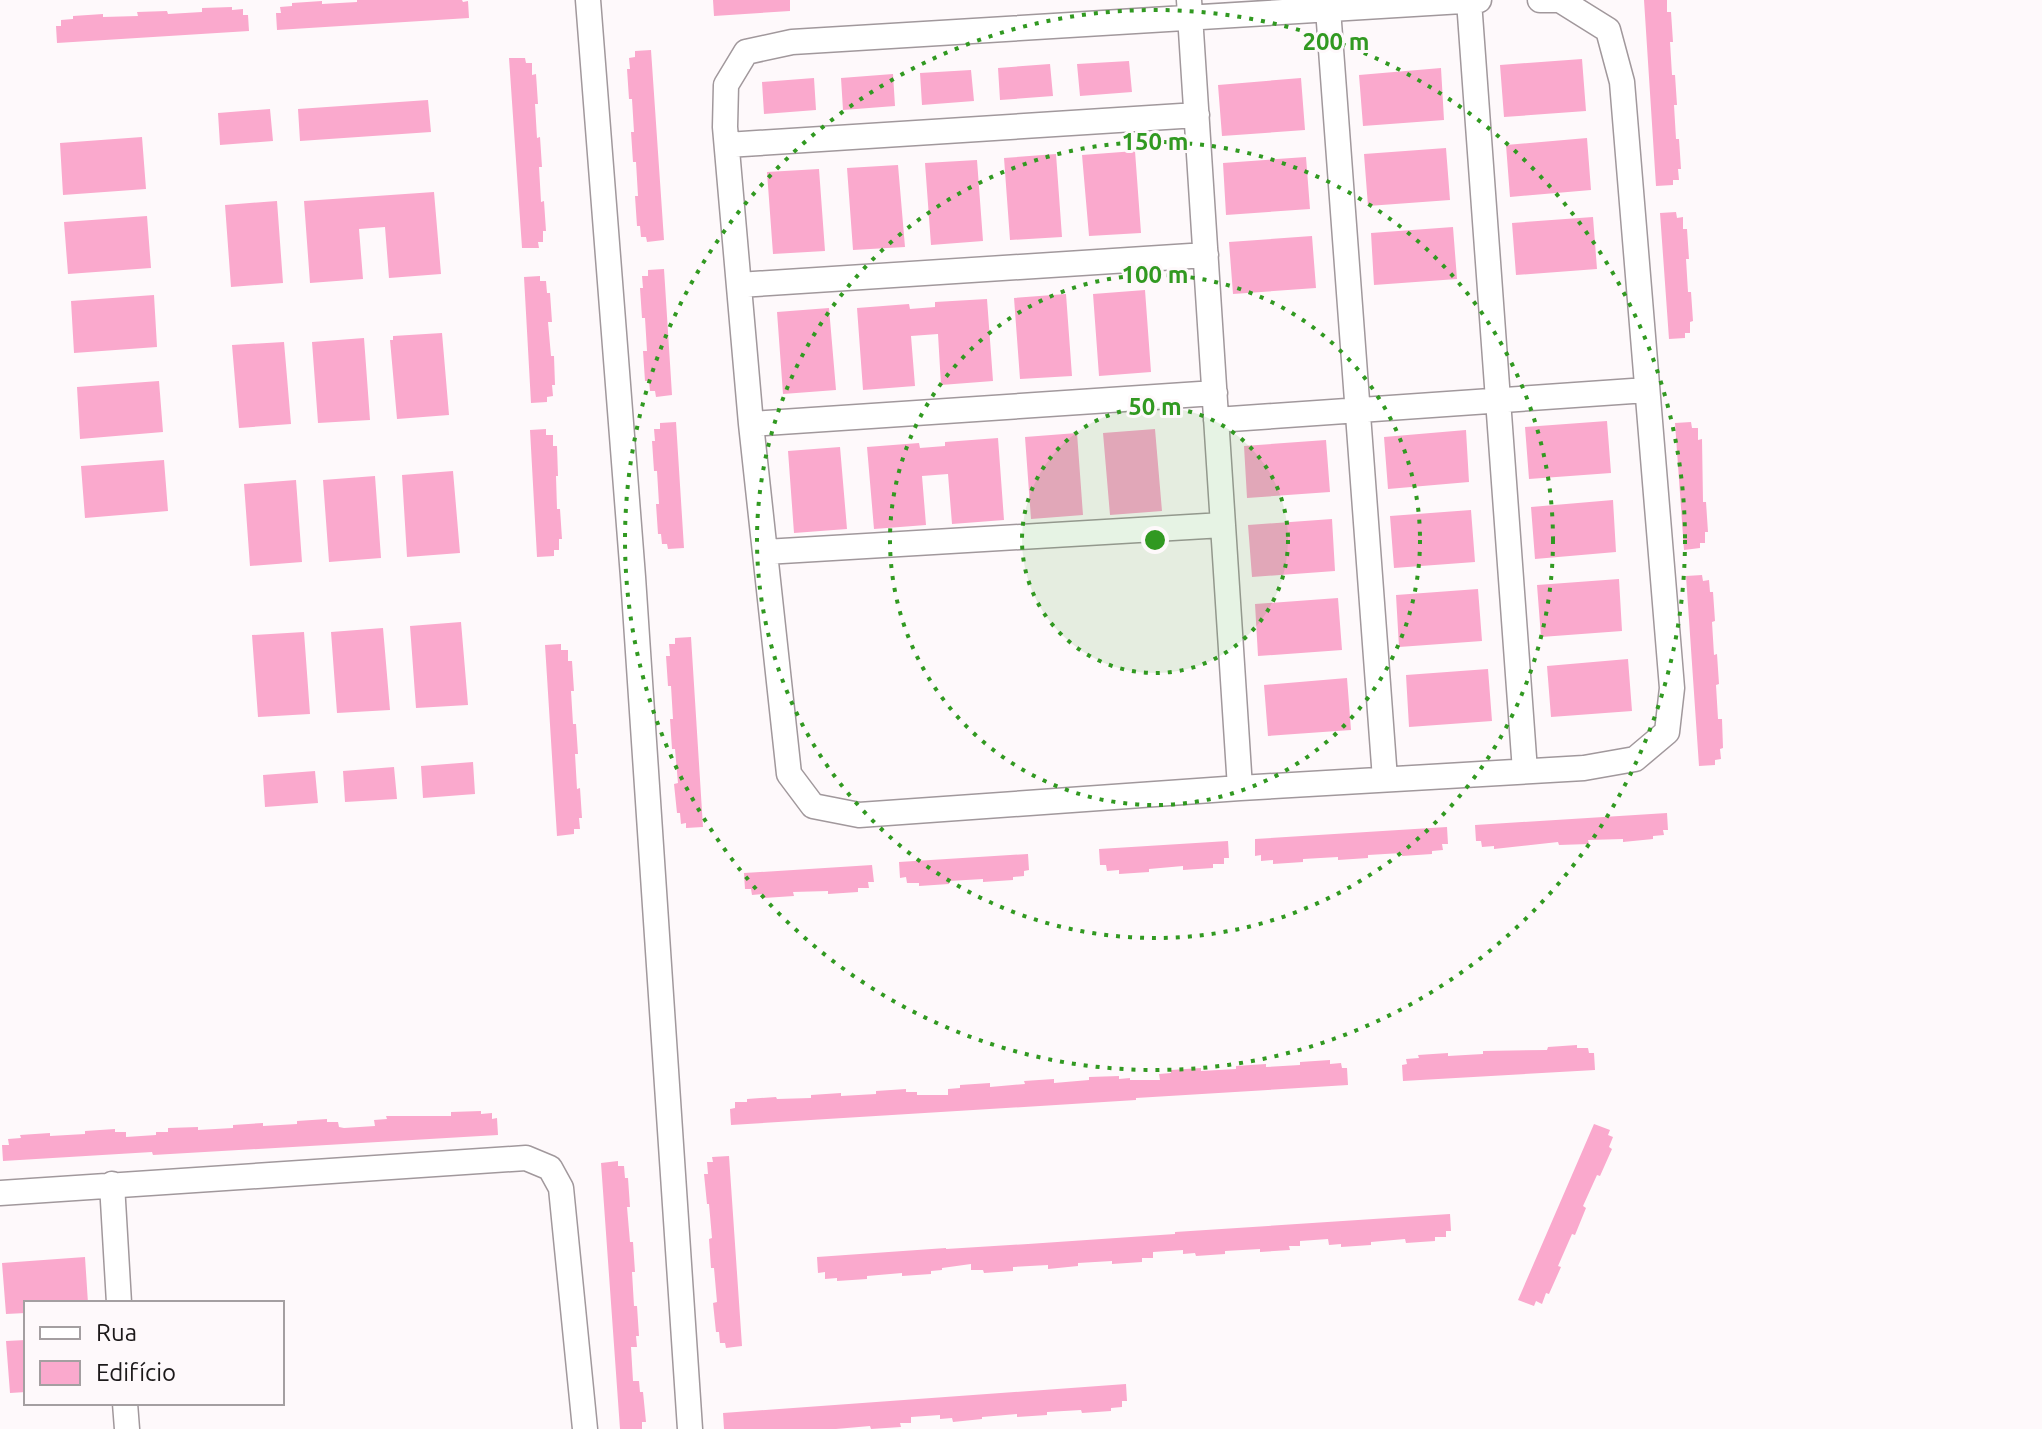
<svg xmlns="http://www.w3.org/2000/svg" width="2042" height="1429" viewBox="0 0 2042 1429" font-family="Ubuntu,sans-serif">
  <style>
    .building { fill: #faa9cd }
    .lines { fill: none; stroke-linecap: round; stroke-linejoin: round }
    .minor-casing { stroke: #a1989c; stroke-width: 27 }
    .minor { stroke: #fff; stroke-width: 24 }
    .ring { fill: none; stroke: #319921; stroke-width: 4; stroke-dasharray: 4 8 }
    .centre { fill: #319921; stroke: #fef9fb; stroke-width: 4 }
    .ring-label { font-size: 24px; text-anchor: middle; font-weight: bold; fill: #319921; stroke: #fef9fb; stroke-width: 6; stroke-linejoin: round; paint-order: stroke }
  </style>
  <rect width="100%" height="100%" fill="#fef9fb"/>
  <path class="building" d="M357,0H462L463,2L468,1L469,18L277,30L276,13H281L280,7L292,6V3L322,1V4L357,2Z
    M713,0H790V11L714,16Z
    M1644,0H1667V12H1671L1673,42H1670L1672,75H1675L1677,105H1674L1676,139H1679L1681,169H1678L1679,180H1673V185L1656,186Z
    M232,7V10L243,9V15H248L249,31L57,43L56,26H61V20L73,19V16L103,14V17L138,16L137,12L167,11L168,14L202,12V8Z
    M651,50L664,240L647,242L646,237H641L640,226H637L635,196H638L636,162H633L631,132H634L632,99H629L627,69H630L629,58L635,57V51Z
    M509,58H525L526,63H532V75L536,74L538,104H535L537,138L540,137L542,167H539L541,202L544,201L546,231H543V242H538L539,248H522Z
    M1582,59L1586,111L1504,117L1500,65Z
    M1129,61L1132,92L1080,96L1077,64Z
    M1050,64L1053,96L1000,100L998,68Z
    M1441,68L1444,120L1363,126L1359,75Z
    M971,70L974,101L922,105L920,73Z
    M893,74L895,106L843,110L841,78Z
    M814,78L816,110L764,114L762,82Z
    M1301,78L1305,130L1222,136L1218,85Z
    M428,100L431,132L300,141L298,109Z
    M270,109L273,141L220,145L218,113Z
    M142,137L146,189L63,195L60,143Z
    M1587,138L1591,190L1510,197L1506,145Z
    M1446,148L1450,200L1368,206L1364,154Z
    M1135,151L1141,233L1089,236L1082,155Z
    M1056,154L1062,237L1010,240L1004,158Z
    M1306,157L1310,209L1226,215L1223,163Z
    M977,160L983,241L931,245L925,163Z
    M898,165L905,247L853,250L847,168Z
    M819,169L825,251L773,254L767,172Z
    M434,192L441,274L389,278L385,227L359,229L363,279L310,283L304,201Z
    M277,201L283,283L231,287L225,205Z
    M1676,212L1677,218L1683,217V229H1687L1689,259H1686L1688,292H1691L1693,321L1690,322V333H1685V338L1669,339L1660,213Z
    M147,216L151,268L68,274L64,222Z
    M1593,217L1597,269L1516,275L1512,223Z
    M1453,227L1457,279L1374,285L1371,233Z
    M1312,236L1316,288L1233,294L1229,242Z
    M664,269L672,395L656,397L655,391H650L649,381H645L643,351H647L645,318H642L640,288H643L642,276H648V270Z
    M540,276V281H546L547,293H550L552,322H548L551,356H554L555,385H552L553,396L547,397V402L531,403L524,277Z
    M1145,290L1151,372L1099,376L1093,294Z
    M1066,294L1072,376L1020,379L1014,298Z
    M154,295L157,347L74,353L71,301Z
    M987,299L993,381L941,385L938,334L911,336L915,386L863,390L857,308L909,304L910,309L935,307V302Z
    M829,308L836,390L783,394L777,312Z
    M442,333L449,415L397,419L390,340H393V336Z
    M364,338L370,420L318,423L312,342Z
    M284,342L291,424L239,428L232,345Z
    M159,381L163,432L80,439L77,387Z
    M1607,421L1611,473L1529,479L1525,427Z
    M676,422L684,548L668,549L667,544H662L661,534H658L656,504H659L657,471H654L652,441H655L654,429H660V423Z
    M1691,422L1692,428H1698V440L1702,439L1703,502H1706L1708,532H1705V543H1700V548L1684,550L1675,423Z
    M546,429V435H553V446H557L558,476H556L557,509H560L562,539H559V550H554V556L537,557L530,430Z
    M1155,429L1162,511L1110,515L1103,433Z
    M1466,430L1469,482L1388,489L1384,437Z
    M1077,433L1083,515L1031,519L1025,437Z
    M998,438L1004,520L952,524L948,474L922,476L926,525L874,529L867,447L919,443L920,448L945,446V442Z
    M1326,440L1330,492L1247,498L1244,446Z
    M840,447L847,529L794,533L788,451Z
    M164,460L168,511L85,518L81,466Z
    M453,471L460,553L407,557L402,475Z
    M375,476L381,558L329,562L323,480Z
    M296,480L302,562L250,566L244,484Z
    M1613,500L1616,552L1535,559L1531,507Z
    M1471,510L1475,562L1394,568L1390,516Z
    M1332,519L1335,571L1252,577L1248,525Z
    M1702,575L1703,581L1709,580L1710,592H1713L1715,621L1712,622L1714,655L1717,654L1719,684L1716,685L1718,719H1722L1723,748L1720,749L1721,759L1715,760V765L1699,766L1686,576Z
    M1619,579L1622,631L1541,637L1537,585Z
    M1478,589L1482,641L1399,647L1396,595Z
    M1338,598L1342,650L1258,656L1255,604Z
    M461,622L468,705L416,708L410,626Z
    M383,628L390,710L337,713L331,632Z
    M304,632L310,714L258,717L252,635Z
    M691,637L703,827L686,828V823L681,824L680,813H677L674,784L678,783L675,749H672L670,719H673L671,686H668L666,656H670L669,644H675V638Z
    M561,644V650H568V661H572L574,691H571L573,724H576L578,754H575L577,789L580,788L582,818H579L580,829H574V834L557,836L545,645Z
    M1628,659L1632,711L1551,717L1547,666Z
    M1488,669L1492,721L1409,727L1406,675Z
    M1347,678L1351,730L1268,736L1264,685Z
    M473,762L475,794L423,798L421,766Z
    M394,767L397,799L345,802L343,771Z
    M315,771L318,803L265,807L263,775Z
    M1667,813L1668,830H1663L1664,835L1653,836V839L1623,842V839L1588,840L1589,844L1559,845L1558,842L1494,849V846L1482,847L1481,841H1476L1475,825Z
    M1447,827L1448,844H1442L1443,850L1432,851V854L1402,856V853L1368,855V858L1338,860V857L1303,859V862L1273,864V860L1261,861V855L1255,856V839Z
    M1228,841L1229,858H1224V864H1213V868L1183,870V866L1149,869V872L1119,874V870L1107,871L1106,865H1100L1099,849Z
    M1028,854L1029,870L1024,871V876L1013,877V880L983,882V879L949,881V884L919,886V883H907L906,877L900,878L899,862Z
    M872,865L874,882H868L869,888H858V892L828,894V891L793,892L794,896L764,898L763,894L752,895L751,889H745L744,873Z
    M1577,1045V1048H1588L1589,1053H1594L1595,1070L1403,1081L1402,1065L1407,1064L1406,1059L1419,1058L1418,1055L1448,1053V1056L1483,1054V1051L1547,1050L1548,1047Z
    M1330,1060V1064L1341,1063L1342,1068H1347L1348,1085L1136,1098V1100L731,1125L730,1109L735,1108V1102H747V1099L776,1097L777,1099L811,1098V1095L841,1093V1096L876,1094V1091L906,1089V1092H917V1095H948V1089L960,1088V1085L990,1083V1087L1025,1084L1024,1081L1054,1079V1083L1089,1080V1077L1119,1076V1079L1130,1078V1080H1160L1159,1074L1171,1073V1070L1201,1068V1071L1236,1069V1066L1266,1064V1067L1300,1065V1062Z
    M481,1111V1114L492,1113V1119L497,1118L498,1135L153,1155L152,1152L3,1161L2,1145H9L8,1139L21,1138L20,1135L50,1133V1136L85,1134V1131L115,1129V1132H126V1137L156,1135V1132H168V1128L198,1127V1130L233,1128V1125L263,1123V1126L297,1124V1121L327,1119V1122H338L339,1127L344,1128L375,1126L374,1120L387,1119L386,1116H451V1112Z
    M1594,1124L1610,1130L1608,1135L1613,1137L1609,1147L1612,1149L1600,1176L1597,1175L1583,1206L1586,1208L1575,1235L1572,1234L1558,1266L1561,1267L1549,1294L1546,1293L1542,1304L1536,1301L1534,1306L1518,1300Z
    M729,1156L742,1346L726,1348L725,1343H720L719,1332H716L713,1303L717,1302L714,1268H711L709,1239L712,1238L709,1204H707L704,1174H708L707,1162H713L712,1157Z
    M618,1161V1166H624L625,1178H628L630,1207H627L630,1242H633L635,1272H632L634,1306H637L639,1336H636L637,1347H631L633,1381H639L640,1392H643L646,1422H642V1429H620L601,1163Z
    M1450,1214L1451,1231H1446V1237H1435V1241L1406,1243L1405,1239L1371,1242V1245L1341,1247V1244L1329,1245L1328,1239L1300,1241V1246H1289L1290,1250L1260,1252V1249L1225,1251V1254L1196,1256L1195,1253L1183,1254V1250L1153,1252V1258H1142V1262L1112,1264V1261L1078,1263V1266L1048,1269V1265L1013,1267V1271L984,1273L983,1270H971V1264L942,1268V1270L931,1271V1274L902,1276V1273L867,1276V1279L837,1281V1278L825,1279V1272L818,1273L817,1257L946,1248V1249L1028,1244L1175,1234V1232Z
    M85,1257L88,1303H26V1313L6,1314L2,1263Z
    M26,1340V1392L10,1393L6,1341Z
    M1126,1384L1127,1401H1122V1407L1111,1408V1411L1082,1413L1081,1410L1047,1412V1415L1017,1417V1414L982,1417V1419L953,1422L952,1418L940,1419V1415L911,1417V1423H900L901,1427L871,1429L870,1426L836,1429H724L723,1413Z"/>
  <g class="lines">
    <g class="minor-casing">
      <path id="minor" d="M588,0L633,577L690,1429
        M1189,0L1240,788
        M1479,0L792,42L746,52L726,85L725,127L751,424L789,774L813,806L859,815L1240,788L1584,768L1635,759L1667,732L1672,688L1622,82L1608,30L1560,0H1540
        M1469,1L1525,771
        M1328,9L1385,779
        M727,145L1197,115
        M739,285L1206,255
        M1216,420L1647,390
        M751,424L1215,393
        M765,552L1223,525
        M112,1184L119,1303
        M0,1193L526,1158L550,1168L561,1188L585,1429
        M125,1403L127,1429"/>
    </g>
    <use href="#minor" class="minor"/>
  </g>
  <circle cx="1155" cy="540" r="133" fill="#319921" fill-opacity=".12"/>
  <g class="ring">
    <circle cx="1155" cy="540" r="133"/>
    <circle cx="1155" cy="540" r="265"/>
    <circle cx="1155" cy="540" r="398"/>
    <circle cx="1155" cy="540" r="530"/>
  </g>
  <circle cx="1155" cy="540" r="12" class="centre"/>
  <g class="ring-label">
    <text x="1336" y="50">200 m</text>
    <text x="1155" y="150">150 m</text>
    <text x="1155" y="283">100 m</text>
    <text x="1155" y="415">50 m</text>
  </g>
  <rect x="24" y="1301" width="260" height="104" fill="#fef9fb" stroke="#a49fa1" stroke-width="2"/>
  <rect x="40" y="1327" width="40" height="12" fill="#ffffff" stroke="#a49fa1" stroke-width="2"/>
  <text x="96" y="1341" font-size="24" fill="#1c191a">Rua</text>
  <rect x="40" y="1361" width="40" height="24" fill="#faa9cd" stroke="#a49fa1" stroke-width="2"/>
  <text x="96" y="1381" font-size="24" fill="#1c191a">Edifício</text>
</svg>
